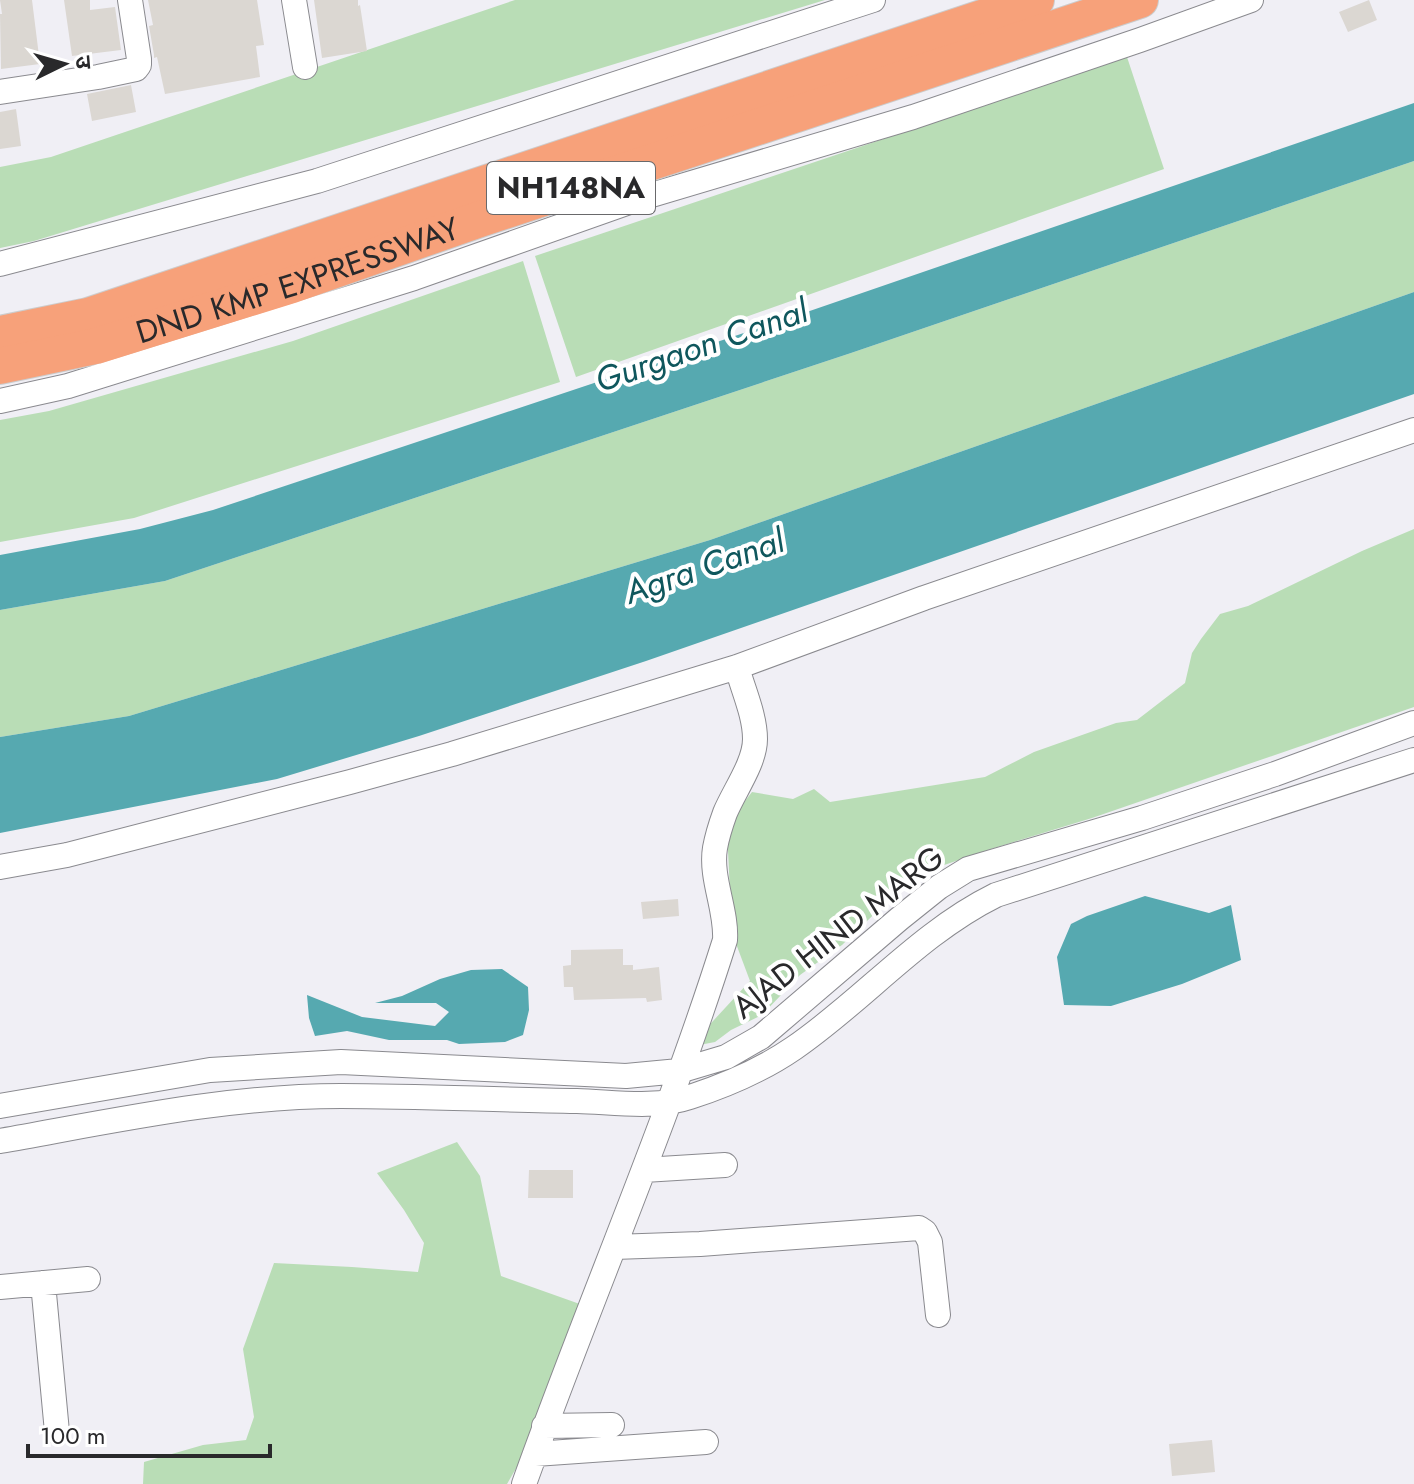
<svg xmlns="http://www.w3.org/2000/svg" width="1414" height="1484" viewBox="0 0 1414 1484" font-family="Jost,'Noto Sans Devanagari',sans-serif">
  <style>
    .green { fill: #b9ddb6 }
    .water { fill: #56a9b0 }
    .building { fill: #dbd7d2 }
    .lines { fill: none; stroke-linecap: round; stroke-linejoin: round }
    .minor-casing { stroke: #8a8a8f; stroke-width: 26 }
    .highway-casing { stroke: #ccc; stroke-width: 38 }
    .minor { stroke: #fff; stroke-width: 24 }
    .highway { stroke: #f7a17a; stroke-width: 36 }
    .labels { text-anchor: middle; stroke-width: 8; stroke-linejoin: round; paint-order: stroke }
    .shield { fill: #fff; stroke: #69696b; stroke-width: 2 }
    .shield-label { font-size: 30px; font-weight: bold; fill: #29292b }
    .street-label { font-size: 32px; fill: #29292b; stroke: #fff }
    .water-label { font-size: 34px; font-style: italic; fill: #0f575d; stroke: #fff }
  </style>
  <rect width="100%" height="100%" fill="#f0eff5"/>
  <path class="green" d="M515,0H825L34,241L0,248V167L51,157Z
    M1127,57L1164,169L576,377L535,256Z
    M1414,161V292L710,540L129,716L0,737V610L165,581L851,353Z
    M523,261L560,382L134,518L0,542V420L49,411L293,341Z
    M1414,529V707L1092,818L991,849L915,875L842,945L800,975L762,1015L731,1030L715,1042L689,1047L750,981L732,933L728,851L723,829L752,792L793,799L814,789L830,802L985,777L1034,752L1116,723L1137,720L1185,683L1192,653L1201,639L1220,614L1248,606L1362,551Z
    M457,1142L480,1176L501,1276L591,1308L551,1408L507,1484H143L144,1462L203,1445L246,1440L254,1417L243,1349L274,1263L352,1267L418,1272L424,1243L404,1210L377,1173Z"/>
  <path class="water" d="M1414,103V161L851,353L165,581L0,610V555L140,529L213,510L801,314Z
    M1414,292V394L646,661L419,736L277,779L0,833V737L129,716L710,540Z
    M1145,896L1209,913L1231,905L1241,960L1182,984L1111,1006L1064,1005L1057,957L1071,924L1087,916Z
    M502,969L528,987L529,1010L523,1035L505,1042L459,1044L447,1040H389L347,1031L315,1036L309,1018L307,995L362,1017L435,1026L449,1012L436,1003H375L402,996L440,979L471,970Z"/>
  <path class="building" d="M0,0H32L40,64L1,69L0,14H2Z
    M64,0H90V10L115,7L121,50L72,56Z
    M148,0H257L264,45L256,46L260,77L165,94L157,57L154,58V55L149,26L153,25Z
    M314,0H358V6L360,5L367,51L322,58Z
    M1369,0L1377,20L1348,32L1339,12Z
    M131,85L136,112L92,121L87,94Z
    M16,109L21,146L0,149V112Z
    M678,899L679,916L643,919L641,902Z
    M623,949V965H633V970L659,967L662,1000L647,1002L646,998L574,1000L573,987H564L563,966L571,965V950Z
    M529,1170H573V1198H528Z
    M1212,1440L1215,1472L1172,1476L1169,1444Z"/>
  <g class="lines">
    <g class="minor-casing">
      <path id="minor" d="M294,0L305,67
        M0,92L98,77L136,69L139,65V59L130,0
        M0,264L317,181L873,0
        M0,401L68,386L414,278L638,199L913,117L1140,40L1251,0
        M0,867L67,855L350,782L452,754L737,667L924,598L1414,430
        M0,1106L210,1070L341,1062L626,1076L679,1071L726,1057L761,1037L899,919L939,887L968,869L1142,818L1275,774L1414,723
        M0,1141C113,1121 226,1096 341,1096C420,1096 498,1100 577,1101C614,1102 655,1109 690,1097C727,1085 762,1070 794,1048C864,1000 919,933 996,895L1414,760
        M644,1170L725,1165
        M614,1247L700,1244L919,1228L925,1232L930,1242L938,1315
        M43,1283L57,1432
        M0,1287L88,1279
        M544,1426L612,1425
        M535,1454L706,1442
        M524,1484C589,1302 667,1124 725,940C727,910 710,878 715,848C717,837 721,824 725,813C734,791 755,763 755,739C755,715 743,690 737,667"/>
    </g>
    <g class="highway-casing">
      <g id="highway">
        <path d="M0,334L88,316L1036,0"/>
        <path id="s1" d="M0,366L96,346L292,285L480,219L1140,0"/>
      </g>
    </g>
    <use href="#minor" class="minor"/>
    <use href="#highway" class="highway"/>
  </g>
  <g class="labels">
    <rect class="shield" x="487" y="162" width="168" height="52" rx="6"/>
    <g class="shield-label">
      <text x="571" y="198">NH148NA</text>
    </g>
    <g class="street-label">
      <text dy="11" stroke="none"><textPath href="#s1" startOffset="310">DND KMP EXPRESSWAY</textPath></text>
      <text transform="translate(838 932) rotate(-38)" y="11">AJAD HIND MARG</text>
    </g>
    <g class="water-label">
      <text transform="translate(701 345) rotate(-19)" y="12">Gurgaon Canal</text>
      <text transform="translate(704 566) rotate(-19)" y="12">Agra Canal</text>
    </g>
  </g>
  <g transform="translate(64 64) rotate(85)" stroke="#ffffff" stroke-width="6" paint-order="stroke">
  <path d="M0-6L14 30L0 20L-14 30Z" fill="#29292b"/>
  <text y="-12" font-size="22" font-weight="bold" text-anchor="middle" fill="#29292b">उ</text>
  </g>
  <path d="M28 1444v12h242v-12" fill="none" stroke="#29292b" stroke-width="4"/>
  <text x="40" y="1444" font-size="24" fill="#29292b" stroke="#ffffff" stroke-width="6" paint-order="stroke">100 m</text>
</svg>
